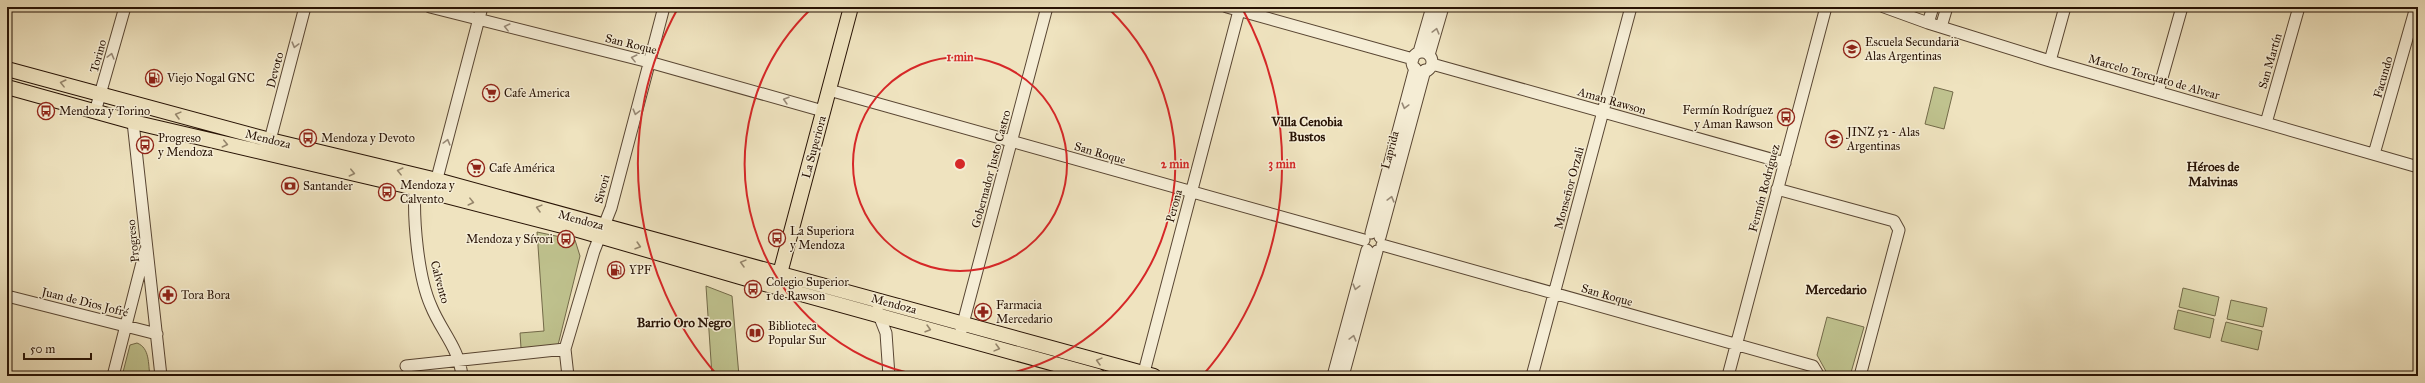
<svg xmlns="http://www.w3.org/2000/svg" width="2425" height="383" viewBox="0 0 2425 383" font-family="'IM FELL Great Primer',serif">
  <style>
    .green { fill: #bfc28e; stroke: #736a49 }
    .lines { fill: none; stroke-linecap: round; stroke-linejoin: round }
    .minor-casing { stroke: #594633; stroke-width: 13 }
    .major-casing { stroke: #271204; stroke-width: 16 }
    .minor { stroke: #f5edd5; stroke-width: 11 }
    .major { stroke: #efe3bf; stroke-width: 14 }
    .oneway { stroke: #988a77 }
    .oneway2 { stroke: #95856b }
    .ring { fill: none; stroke: #d62828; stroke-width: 2 }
    .labels { text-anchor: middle; stroke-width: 3; stroke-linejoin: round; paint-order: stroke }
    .poi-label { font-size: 12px; fill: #271204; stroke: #f5edd5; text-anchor: start }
    .street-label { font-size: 12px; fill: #271204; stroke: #f5edd5 }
    .neighbourhood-label { font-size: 13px; font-weight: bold; fill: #271204; stroke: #f5edd5 }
    .centre { fill: #d62828; stroke: #f5edd5; stroke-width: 2 }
    .ring-label { font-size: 12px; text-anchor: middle; font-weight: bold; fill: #d62828; stroke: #f5edd5; stroke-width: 3; stroke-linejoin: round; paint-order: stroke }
  </style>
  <rect width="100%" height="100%" fill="#efe3bf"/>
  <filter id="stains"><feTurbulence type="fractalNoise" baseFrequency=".005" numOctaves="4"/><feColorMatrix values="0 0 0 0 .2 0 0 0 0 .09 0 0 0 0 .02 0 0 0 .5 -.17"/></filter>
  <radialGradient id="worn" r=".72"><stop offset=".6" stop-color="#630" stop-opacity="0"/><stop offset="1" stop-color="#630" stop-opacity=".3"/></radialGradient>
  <path class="green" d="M1934,87L1953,92L1944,129L1925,124Z
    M537,232L575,240L580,256L558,345L521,348L520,333L544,331Z
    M706,286L732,296L739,376H712Z
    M2183,288L2219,297L2215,316L2179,307Z
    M2231,300L2267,308L2263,327L2227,319Z
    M2178,310L2214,319L2210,338L2174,329Z
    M1827,317L1864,327L1850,376L1828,375L1817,355Z
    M2226,322L2262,331L2258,350L2221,341Z
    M137,343C150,348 148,364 150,376H122L130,345Z"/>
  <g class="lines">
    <g class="minor-casing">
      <path id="minor" d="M430,7L649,62L823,111
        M1227,7L1413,59
        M1884,7L1928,23L2050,61L2418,167
        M1928,23L1933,7
        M1941,27L1947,7
        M1419,52L1432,7
        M1412 62a10 10 0 1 1 20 0a10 10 0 1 1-20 0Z
        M1429,55L1443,7
        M2050,61L2065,7
        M1432,64L1785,163
        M829,90L1364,240
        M2158,92L2182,7
        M136,104L133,122L161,376
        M95,112L125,7
        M2266,123L2299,7
        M270,140L305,7
        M2374,154L2416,7
        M435,186L482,7
        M415,188C413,220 418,277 431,306C441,331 459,348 462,376
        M1777,189L1894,221L1899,230L1860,376
        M1371,233L1415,68
        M1380,237L1425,70
        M1382,245L1813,366L1819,376
        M7,296L157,334
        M877,310L886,333L889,376
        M961,331L1047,7
        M406,366L565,349
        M113,376L145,251
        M568,376L565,349L594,251L611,208L664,7
        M1143,376L1240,7
        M1333,376L1367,250
        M1343,376L1377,251
        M1532,376L1631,7
        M1728,376L1826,7"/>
    </g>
    <g class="major-casing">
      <path id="major" d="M7,69L270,140L437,180L1154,376
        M7,87L133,122L415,188L578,230L754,281L1098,376
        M778,281L851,7"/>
    </g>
    <use href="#minor" class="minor"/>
    <use href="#major" class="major"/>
  </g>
  <defs><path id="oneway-chevron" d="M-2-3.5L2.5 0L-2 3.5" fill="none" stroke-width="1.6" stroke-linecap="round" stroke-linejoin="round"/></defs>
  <g class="oneway">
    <use href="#oneway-chevron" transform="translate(507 27) rotate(-166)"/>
    <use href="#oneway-chevron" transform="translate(1436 31) rotate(-75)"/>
    <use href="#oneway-chevron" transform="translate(295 45) rotate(105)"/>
    <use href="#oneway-chevron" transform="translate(111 56) rotate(-75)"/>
    <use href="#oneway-chevron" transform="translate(634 58) rotate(-166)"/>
    <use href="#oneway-chevron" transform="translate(786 100) rotate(-164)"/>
    <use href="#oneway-chevron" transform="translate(1405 106) rotate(105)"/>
    <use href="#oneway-chevron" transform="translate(636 112) rotate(105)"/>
    <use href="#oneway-chevron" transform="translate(447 142) rotate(-75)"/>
    <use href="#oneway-chevron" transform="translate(1391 199) rotate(-75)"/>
    <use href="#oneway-chevron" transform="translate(1356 287) rotate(105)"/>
    <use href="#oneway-chevron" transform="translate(1353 338) rotate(-75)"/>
  </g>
  <g class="oneway2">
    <use href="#oneway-chevron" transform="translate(63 83) rotate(-166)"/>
    <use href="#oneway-chevron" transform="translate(178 115) rotate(-165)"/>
    <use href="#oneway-chevron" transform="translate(225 144) rotate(13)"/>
    <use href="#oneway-chevron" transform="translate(400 171) rotate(-166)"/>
    <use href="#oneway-chevron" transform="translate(352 173) rotate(13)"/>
    <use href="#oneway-chevron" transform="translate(471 202) rotate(14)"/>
    <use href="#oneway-chevron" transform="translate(539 208) rotate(-165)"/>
    <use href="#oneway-chevron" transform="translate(638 246) rotate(17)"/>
    <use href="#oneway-chevron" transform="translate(743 263) rotate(-165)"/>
    <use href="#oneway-chevron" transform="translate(928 329) rotate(16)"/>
    <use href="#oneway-chevron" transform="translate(997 348) rotate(15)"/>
    <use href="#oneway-chevron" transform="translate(1099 361) rotate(-165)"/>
  </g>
  <g class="ring">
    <circle cx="960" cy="164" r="107"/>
    <path d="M923 376A215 215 0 0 1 812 8M1108 8A215 215 0 0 1 997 376"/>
    <path d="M717 375A322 322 0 0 1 678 8M1242 8A322 322 0 0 1 1203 375"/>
  </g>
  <defs>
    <g id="school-ring" transform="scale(0.9)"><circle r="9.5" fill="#f5edd5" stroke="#8f2418" stroke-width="1.5"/><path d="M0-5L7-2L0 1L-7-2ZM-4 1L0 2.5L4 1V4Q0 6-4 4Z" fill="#8f2418"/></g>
    <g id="fuel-ring" transform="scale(0.9)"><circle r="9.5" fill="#f5edd5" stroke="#8f2418" stroke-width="1.5"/><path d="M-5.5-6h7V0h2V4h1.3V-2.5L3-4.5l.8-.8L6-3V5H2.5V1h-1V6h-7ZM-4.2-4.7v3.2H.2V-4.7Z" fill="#8f2418"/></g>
    <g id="supermarket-ring" transform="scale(0.9)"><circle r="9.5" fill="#f5edd5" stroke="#8f2418" stroke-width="1.5"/><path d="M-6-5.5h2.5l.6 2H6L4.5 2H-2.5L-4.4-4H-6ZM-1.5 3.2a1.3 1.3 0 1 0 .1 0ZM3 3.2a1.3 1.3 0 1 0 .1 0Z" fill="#8f2418"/></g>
    <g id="bus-ring" transform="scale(0.9)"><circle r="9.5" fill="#f5edd5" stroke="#8f2418" stroke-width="1.5"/><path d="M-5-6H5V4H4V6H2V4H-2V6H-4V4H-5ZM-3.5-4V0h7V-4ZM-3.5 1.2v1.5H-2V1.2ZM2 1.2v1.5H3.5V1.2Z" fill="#8f2418"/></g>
    <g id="bank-ring" transform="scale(0.9)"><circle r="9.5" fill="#f5edd5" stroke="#8f2418" stroke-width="1.5"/><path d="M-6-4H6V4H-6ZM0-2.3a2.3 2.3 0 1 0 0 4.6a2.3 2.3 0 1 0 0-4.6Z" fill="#8f2418"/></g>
    <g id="pharmacy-ring" transform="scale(0.9)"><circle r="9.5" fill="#f5edd5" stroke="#8f2418" stroke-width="1.5"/><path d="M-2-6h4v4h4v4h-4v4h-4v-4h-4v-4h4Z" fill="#8f2418"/></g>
    <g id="library-ring" transform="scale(0.9)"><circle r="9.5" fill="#f5edd5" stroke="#8f2418" stroke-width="1.5"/><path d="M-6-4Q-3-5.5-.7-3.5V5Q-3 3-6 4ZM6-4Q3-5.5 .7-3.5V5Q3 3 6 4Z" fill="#8f2418"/></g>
  </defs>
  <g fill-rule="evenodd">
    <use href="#school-ring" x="1852" y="49"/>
    <use href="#fuel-ring" x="154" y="78"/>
    <use href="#supermarket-ring" x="491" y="93"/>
    <use href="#bus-ring" x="46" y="111"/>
    <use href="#bus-ring" x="1786" y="117"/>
    <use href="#bus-ring" x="308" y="138"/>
    <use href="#school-ring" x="1834" y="139"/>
    <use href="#bus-ring" x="145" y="145"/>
    <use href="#supermarket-ring" x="476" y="168"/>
    <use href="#bank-ring" x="290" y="186"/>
    <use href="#bus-ring" x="387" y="192"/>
    <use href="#bus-ring" x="777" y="238"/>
    <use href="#bus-ring" x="566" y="239"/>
    <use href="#fuel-ring" x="616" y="270"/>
    <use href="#bus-ring" x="753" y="289"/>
    <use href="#pharmacy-ring" x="168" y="295"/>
    <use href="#pharmacy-ring" x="983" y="312"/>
    <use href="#library-ring" x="755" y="333"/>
  </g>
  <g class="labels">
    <g class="poi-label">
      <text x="1865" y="46">Escuela Secundaria<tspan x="1865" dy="14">Alas Argentinas</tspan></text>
      <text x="167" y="82">Viejo Nogal GNC</text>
      <text x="504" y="97">Cafe America</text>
      <text x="1773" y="114" text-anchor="end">Fermín Rodríguez<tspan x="1773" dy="14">y Aman Rawson</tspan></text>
      <text x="59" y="115">Mendoza y Torino</text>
      <text x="1847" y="136">JINZ 52 - Alas<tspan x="1847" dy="14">Argentinas</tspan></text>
      <text x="158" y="142">Progreso<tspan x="158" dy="14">y Mendoza</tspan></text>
      <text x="321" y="142">Mendoza y Devoto</text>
      <text x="489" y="172">Cafe América</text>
      <text x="400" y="189">Mendoza y<tspan x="400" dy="14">Calvento</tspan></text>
      <text x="303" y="190">Santander</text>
      <text x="790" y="235">La Superiora<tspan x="790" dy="14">y Mendoza</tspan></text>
      <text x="553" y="243" text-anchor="end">Mendoza y Sívori</text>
      <text x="629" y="274">YPF</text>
      <text x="766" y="286">Colegio Superior<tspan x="766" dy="14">1 de Rawson</tspan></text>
      <text x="181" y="299">Tora Bora</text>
      <text x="996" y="309">Farmacia<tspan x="996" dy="14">Mercedario</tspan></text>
      <text x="768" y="330">Biblioteca<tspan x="768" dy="14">Popular Sur</tspan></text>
    </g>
    <g class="street-label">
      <text transform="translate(631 44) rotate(14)" y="4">San Roque</text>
      <text transform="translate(98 56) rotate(-75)" y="4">Torino</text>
      <text transform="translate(2270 61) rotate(-74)" y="4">San Martín</text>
      <text transform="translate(275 70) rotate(-75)" y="4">Devoto</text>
      <text transform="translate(2154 77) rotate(16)" y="4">Marcelo Torcuato de Alvear</text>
      <text transform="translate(2383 77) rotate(-74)" y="4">Facundo</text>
      <text transform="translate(1612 101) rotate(16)" y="4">Aman Rawson</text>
      <text transform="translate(268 139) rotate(14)" y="4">Mendoza</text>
      <text transform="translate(814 147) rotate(-75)" y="4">La Superiora</text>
      <text transform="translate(1390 150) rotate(-75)" y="4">Laprida</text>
      <text transform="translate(1100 153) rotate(16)" y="4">San Roque</text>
      <text transform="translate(991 169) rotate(-75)" y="4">Gobernador Justo Castro</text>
      <text transform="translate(1569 188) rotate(-75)" y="4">Monseñor Orzali</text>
      <text transform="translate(1764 188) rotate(-75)" y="4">Fermín Rodríguez</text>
      <text transform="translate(602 189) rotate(-75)" y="4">Sivori</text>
      <text transform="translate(1174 206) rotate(-75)" y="4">Perona</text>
      <text transform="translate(581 220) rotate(15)" y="4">Mendoza</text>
      <text transform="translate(133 241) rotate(-96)" y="4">Progreso</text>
      <text transform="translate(440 282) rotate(75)" y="4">Calvento</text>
      <text transform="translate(1607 295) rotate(16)" y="4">San Roque</text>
      <text transform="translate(85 302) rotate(14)" y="4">Juan de Dios Jofré</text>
      <text transform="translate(894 304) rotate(15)" y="4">Mendoza</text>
    </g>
    <g class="neighbourhood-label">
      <text x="1307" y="126">Villa Cenobia<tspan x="1307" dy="15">Bustos</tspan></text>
      <text x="2213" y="171">Héroes de<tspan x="2213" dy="15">Malvinas</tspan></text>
      <text x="1836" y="294">Mercedario</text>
      <text x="684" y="327">Barrio Oro Negro</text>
    </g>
  </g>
  <circle cx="960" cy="164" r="6" class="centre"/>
  <g class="ring-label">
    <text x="960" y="61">1 min</text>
    <text x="1175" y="168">2 min</text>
    <text x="1282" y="168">3 min</text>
  </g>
  <rect width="2425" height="383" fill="none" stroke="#efe3bf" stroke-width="24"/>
  <rect x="8" y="8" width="2409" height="367" fill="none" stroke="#271204" stroke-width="2"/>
  <rect x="12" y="12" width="2401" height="359" fill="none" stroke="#271204"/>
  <path d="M24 353v6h67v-6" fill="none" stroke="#271204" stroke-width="2"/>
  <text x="30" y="353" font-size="12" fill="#271204" stroke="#f5edd5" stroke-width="3" paint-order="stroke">50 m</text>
  <rect width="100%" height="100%" filter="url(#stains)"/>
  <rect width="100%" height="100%" fill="url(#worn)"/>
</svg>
